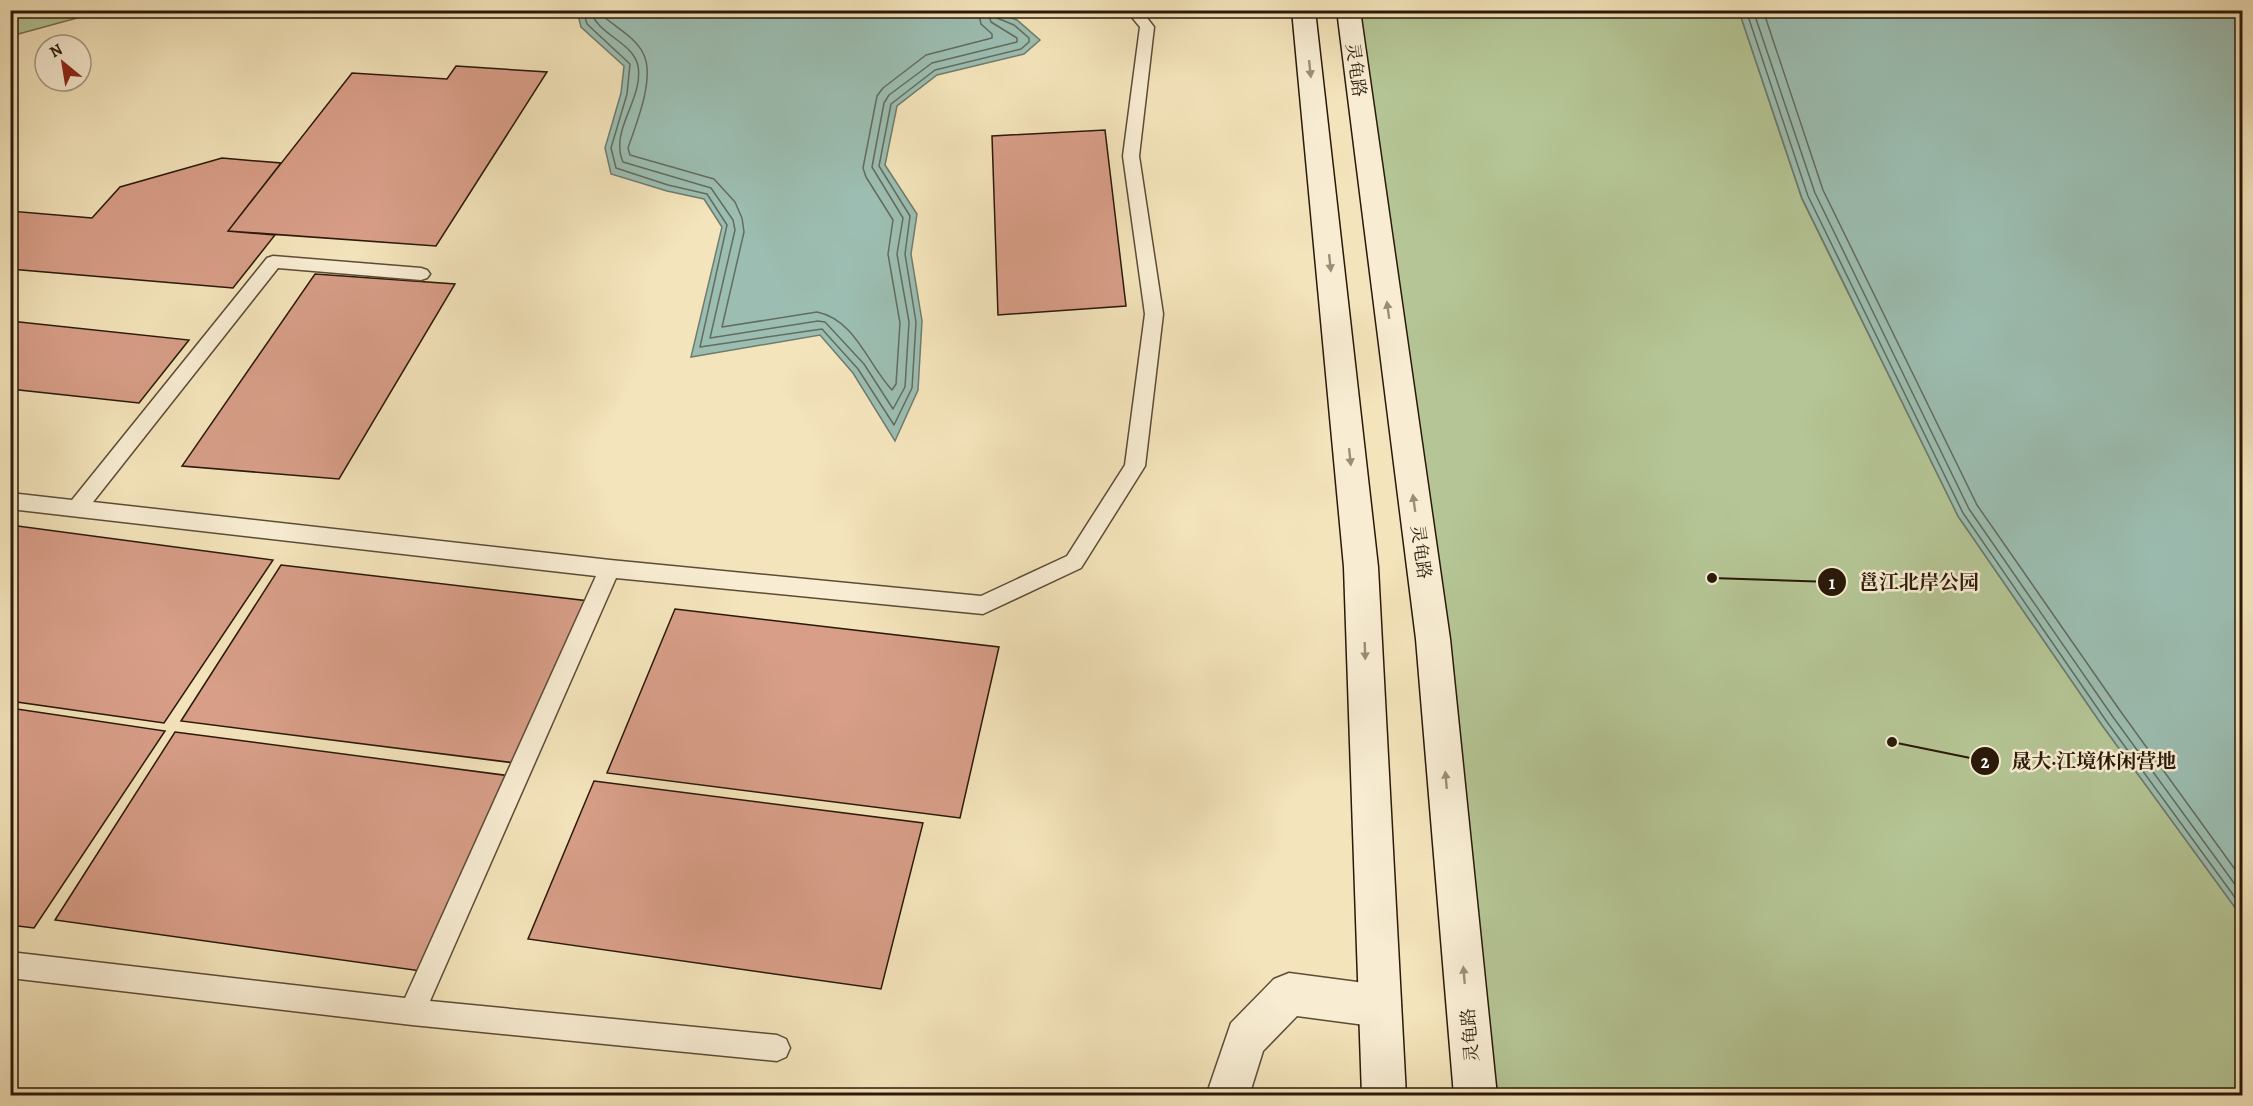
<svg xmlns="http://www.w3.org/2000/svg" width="2253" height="1106" viewBox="0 0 2253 1106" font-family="Alegreya,'Noto Serif SC',serif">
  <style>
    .green { fill: #b5c595; stroke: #706f4f; stroke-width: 1.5 }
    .water { fill: #9cbeb2; stroke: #6e7c6e; stroke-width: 1.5 }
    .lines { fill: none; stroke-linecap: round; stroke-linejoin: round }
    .shore { stroke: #636c5e; stroke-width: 1.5 }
    .building { fill: #d89e88; stroke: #2a1909; stroke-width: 1.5 }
    .service-casing { stroke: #5c4c36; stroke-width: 3 }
    .minor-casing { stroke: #5c4c36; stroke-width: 3 }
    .secondary-casing { stroke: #2a1909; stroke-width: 3 }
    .service { fill: #f8edd3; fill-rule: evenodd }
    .minor { fill: #f8edd3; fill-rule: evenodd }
    .secondary { fill: #f8edd3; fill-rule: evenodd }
    .oneway { fill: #9b8e78 }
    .labels { text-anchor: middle; stroke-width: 5; stroke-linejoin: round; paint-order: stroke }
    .street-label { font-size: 18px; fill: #2a1909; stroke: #f8edd3 }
    .leader { fill: none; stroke: #2a1909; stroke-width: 2 }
    .callout-dot { fill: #2a1909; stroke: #f8edd3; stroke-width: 2 }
    .mark-label { font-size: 18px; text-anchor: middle; font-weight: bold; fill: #fff }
    .callout-label { font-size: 20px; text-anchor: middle; font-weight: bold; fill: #2a1909; stroke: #f8edd3; stroke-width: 5; stroke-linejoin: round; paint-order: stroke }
  </style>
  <rect width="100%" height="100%" fill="#f4e4bb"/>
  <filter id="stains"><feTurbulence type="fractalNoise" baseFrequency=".00333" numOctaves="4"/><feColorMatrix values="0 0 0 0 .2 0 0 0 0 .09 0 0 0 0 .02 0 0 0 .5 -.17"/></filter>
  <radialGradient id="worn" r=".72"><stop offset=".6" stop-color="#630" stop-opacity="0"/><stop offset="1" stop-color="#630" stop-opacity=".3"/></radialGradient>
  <path class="green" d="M11,10H103V11L11,36Z
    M1348,11H1739L1802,199L1958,516L2102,725L2242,917V1095H1476Z"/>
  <path class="water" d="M577,11H994L1017,20L1040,40L1024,54L937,75L897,106L885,165L917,214L911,254L922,321L918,390L895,441L853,373L820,335L691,357L722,227L704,199L667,191L611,174L605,148L621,93L624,66L581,27Z
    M1739,11H2242V917L2102,725L1958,516L1802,198Z"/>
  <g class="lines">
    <path class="shore" d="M583,10L587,24L630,64L627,94L611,148L616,168L668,185L707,194L727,225L700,347L822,329L858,369L894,425L912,388L916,322L905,254L910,216L879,166L891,104L935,70L1021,49L1029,42V38L1014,25L997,18L995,10
      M591,10C596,35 633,41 638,66C644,99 609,130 623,162L711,188L733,220L735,230L710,338L818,321L825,322L864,364L893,409L905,387L909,322L897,254L903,218L872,167L884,103L889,95L932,63L1017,42V38L991,22L987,10
      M600,10L602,15C615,27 635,37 643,53C656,77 636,124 628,148L630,155L714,179L735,202L742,218L744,232L722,327L817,312C856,320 868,365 892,390L896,384L900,323L888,254L893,220L866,177L863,168L877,96L883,88L926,55L992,38V34L981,24L978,10
      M1746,10L1808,196L1963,513L2107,722L2242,907
      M1753,10L1815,193L1969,509L2113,717L2242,894
      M1763,10L1823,190L1977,505L2121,712L2242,879"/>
  </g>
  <path class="building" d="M456,66L547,72L436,246L228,231L352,73L447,79Z
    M1105,130L1126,306L998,315L992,136Z
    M222,158L281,163L228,231L275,235L233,288L10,269V211L92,218L120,187Z
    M315,274L455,284L339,479L182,466Z
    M10,321L189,340L139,403L10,389Z
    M10,525L273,560L164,723L10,701Z
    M281,565L589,601L515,763L181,721Z
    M675,609L999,647L960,818L607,773Z
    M10,708L165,731L34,928L10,925Z
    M175,732L511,776L421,971L55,920Z
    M594,781L923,823L881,989L528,939Z"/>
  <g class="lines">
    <g class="service-casing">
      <path id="service" d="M1126,10H1141L1154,27L1139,156L1163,314L1145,466L1081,568L983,614L616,578L430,1001L777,1035L786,1039L790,1048L786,1057L777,1061L412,1025L10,978V952L405,998L596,576L10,509V493L72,500L267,258L273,256L421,268L427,270L430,274L427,278L421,280L278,268L93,502L610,560L981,596L1067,556L1125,465L1145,314L1123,156L1140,27Z"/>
    </g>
    <g class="minor-casing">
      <path id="minor" d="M1289,973L1380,985L1395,991L1401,1006L1395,1021L1380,1027L1297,1016L1263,1051L1249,1096H1206L1231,1023L1274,979Z"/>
    </g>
    <g class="secondary-casing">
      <path id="secondary" d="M1292,10H1315L1378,567L1406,1096H1362L1344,567Z
        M1337,10H1360L1450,639L1497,1096H1454L1416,639Z"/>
    </g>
    <use href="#service" class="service"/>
    <use href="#minor" class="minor"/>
    <use href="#secondary" class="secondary"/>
  </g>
  <defs><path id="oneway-solid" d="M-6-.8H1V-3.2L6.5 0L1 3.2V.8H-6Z" transform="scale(1.5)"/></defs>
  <g class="oneway">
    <use href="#oneway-solid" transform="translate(1310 69) rotate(84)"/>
    <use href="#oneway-solid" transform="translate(1330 263) rotate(84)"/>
    <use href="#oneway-solid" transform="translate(1388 310) rotate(-98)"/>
    <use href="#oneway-solid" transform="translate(1350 457) rotate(84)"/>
    <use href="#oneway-solid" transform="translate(1414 503) rotate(-98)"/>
    <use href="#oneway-solid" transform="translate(1365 651) rotate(88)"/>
    <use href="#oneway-solid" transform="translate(1446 780) rotate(-95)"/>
    <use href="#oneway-solid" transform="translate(1464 975) rotate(-95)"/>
  </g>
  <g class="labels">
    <g class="street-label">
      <text transform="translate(1356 70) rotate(82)" y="6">灵龟路</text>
      <text transform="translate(1421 552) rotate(82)" y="6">灵龟路</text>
      <text transform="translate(1470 1035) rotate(-95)" y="6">灵龟路</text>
    </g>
  </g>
  <path class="leader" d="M1712 578L1832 582M1892 742L1985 761"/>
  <g class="callout-dot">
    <circle cx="1712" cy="578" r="6"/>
    <circle cx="1892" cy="742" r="6"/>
    <circle cx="1832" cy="582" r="15"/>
    <circle cx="1985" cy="761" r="15"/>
  </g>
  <g class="mark-label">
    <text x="1832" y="589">1</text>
    <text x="1985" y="768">2</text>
  </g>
  <g class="callout-label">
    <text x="1919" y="589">邕江北岸公园</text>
    <text x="2094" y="768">晟大·江境休闲营地</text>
  </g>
  <rect width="2253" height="1106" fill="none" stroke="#f4e4bb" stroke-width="36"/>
  <rect x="12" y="12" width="2229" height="1082" fill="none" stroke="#2a1909" stroke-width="3"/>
  <rect x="18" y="18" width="2217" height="1070" fill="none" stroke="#2a1909" stroke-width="1.5"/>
  <g transform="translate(63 63) rotate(330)"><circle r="28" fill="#f8edd3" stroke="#a69882" stroke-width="1.5"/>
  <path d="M0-4.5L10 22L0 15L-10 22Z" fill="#8f2418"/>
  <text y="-9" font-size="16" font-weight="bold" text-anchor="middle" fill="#2a1909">N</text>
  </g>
  <rect width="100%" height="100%" filter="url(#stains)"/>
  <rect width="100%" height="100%" fill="url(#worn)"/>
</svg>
